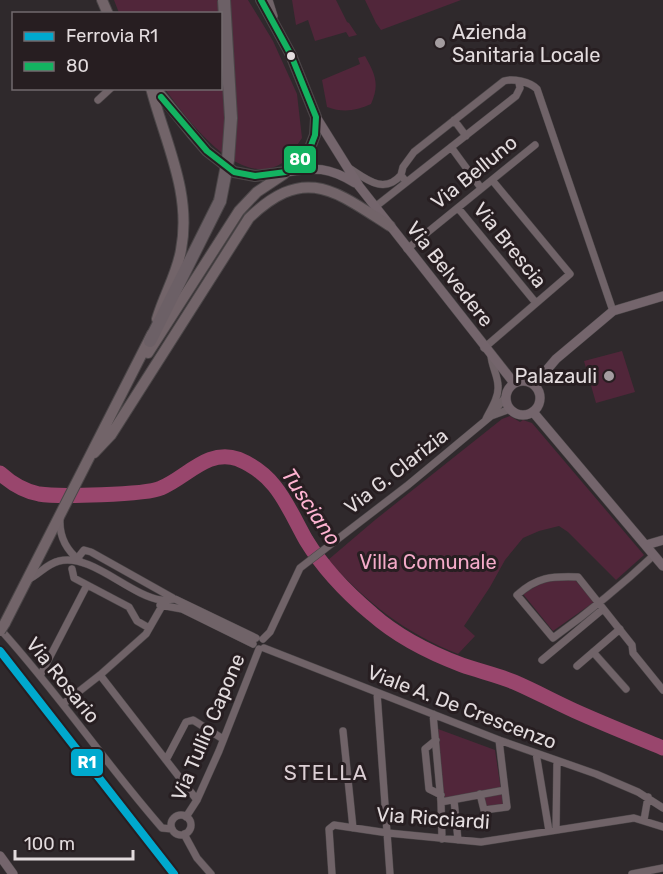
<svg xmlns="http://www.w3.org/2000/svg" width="663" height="874" viewBox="0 0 663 874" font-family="Rubik,sans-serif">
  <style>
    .green { fill: #51263a }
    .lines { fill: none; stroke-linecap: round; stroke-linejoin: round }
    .river { stroke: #99466d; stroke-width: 15 }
    .street-casing { stroke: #4b4648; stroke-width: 8 }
    .secondary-casing { stroke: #4b4648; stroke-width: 10 }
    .primary-casing { stroke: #4b4648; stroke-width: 12 }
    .highway-casing { stroke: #4b4648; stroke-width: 14 }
    .street { stroke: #706368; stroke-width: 7 }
    .secondary { stroke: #74656c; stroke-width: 9 }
    .primary { stroke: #726469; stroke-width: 10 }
    .highway { stroke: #6c6066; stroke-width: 12 }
    .primary-bridge-casing { stroke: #4b4648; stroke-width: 12; stroke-linecap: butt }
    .highway-bridge-casing { stroke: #4b4648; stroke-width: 14; stroke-linecap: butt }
    .primary-bridge { stroke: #726469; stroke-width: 10 }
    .highway-bridge { stroke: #6c6066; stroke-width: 12 }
    .bus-1-casing { stroke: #271e21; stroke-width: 10 }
    .bus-1 { stroke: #13b361; stroke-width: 6 }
    .rail-1-casing { stroke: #271e21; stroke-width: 12 }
    .rail-1 { stroke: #00a9ce; stroke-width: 8 }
    .poi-dot { fill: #a49da0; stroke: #271e21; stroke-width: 2 }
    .bus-dot { fill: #e3dcde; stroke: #271e21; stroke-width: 2 }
    .labels { text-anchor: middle; stroke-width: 6; stroke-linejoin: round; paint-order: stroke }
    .poi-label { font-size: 20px; fill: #e3dcde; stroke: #271e21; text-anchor: start }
    .street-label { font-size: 20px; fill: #e3dcde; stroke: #271e21 }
    .park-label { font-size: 20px; fill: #f4aac8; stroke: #271e21 }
    .water-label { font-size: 21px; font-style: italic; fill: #feb3d1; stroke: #271e21 }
    .neighbourhood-label { font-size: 21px; letter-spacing: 1.5px; fill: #dccfd4; stroke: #271e21 }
    .line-badge { stroke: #271e21; stroke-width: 2 }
    .badge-label { font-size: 16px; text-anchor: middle; font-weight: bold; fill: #fff }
  </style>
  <rect width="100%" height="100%" fill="#2f292c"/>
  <path class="green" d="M114,0H248L273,41L297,94L302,138C297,145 291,156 285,161C241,194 187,119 165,89L220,88V14L119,13Z
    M292,0H336L347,22L349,23L357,35L349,37L346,32L315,41L308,20L296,25Z
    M365,0H461L381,30L376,23Z
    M365,56C375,74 380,84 371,104C356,111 343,113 327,107L322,80L360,64L358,58Z
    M622,351L635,392L596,403L584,361Z
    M510,416L520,422L523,420L532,423L644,555L616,580L568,532L559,526L539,531L523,538L505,560L490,587L464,626L475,636L458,654C403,632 368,603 328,560L375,520L502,419Z
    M555,579L575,580L594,602L553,631L523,594L540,584Z
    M438,729L495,750L504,810L482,813L479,799L444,804Z"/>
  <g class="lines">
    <path class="river" d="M0,473C11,483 24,491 39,494C57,497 146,495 161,488C186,478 208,448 238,459C277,475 287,506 306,540C323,568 347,593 372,614C398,637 430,653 462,665C479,671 497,675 514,682C535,691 555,702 575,711C604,724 634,736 663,748"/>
    <g class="street-casing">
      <path id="street" d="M269,0L274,16
        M98,100L111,88
        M454,120L466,136
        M451,147L481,188
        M349,168C366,179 384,195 401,175
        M406,182L401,175L403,167L414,152L504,81C513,78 530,82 537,89L613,311
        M375,207L516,96L520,88L519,83
        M458,208L536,303
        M407,249L535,145
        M484,348L570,274L492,180
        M491,416L506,396
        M486,419C491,409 499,397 498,386C498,376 492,367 491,356
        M60,519C59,537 66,550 80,561
        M80,555L84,550L91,552L173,598
        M654,555C622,585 589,612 553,638L517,595C537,577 551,576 578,577L632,645L633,653L663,690
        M72,569L74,578L129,607L137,621L149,628
        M27,580C39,575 46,564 59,561C91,553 129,595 161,600C165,601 171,599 175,599L256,638
        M160,605L182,609L253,644
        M0,629C58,693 106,764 162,828L172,829
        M263,639L270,632L300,568L408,485L491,416L510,409
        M264,648L499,740L596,774L638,792L663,808
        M593,652L626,689
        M542,660L603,609
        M577,666L620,629
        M100,675L197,800
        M40,676L87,585
        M377,693L390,874
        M63,704L100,675L146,634L162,606
        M433,714L441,802L442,839
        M343,731L353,828
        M436,740L425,749L429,789L441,795
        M536,753L549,831
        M166,760L186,722L193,720L223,739
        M480,794L484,810L507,807L499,740
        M454,800L458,840
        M441,802L505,790
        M171 825a10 10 0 1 1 20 0a10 10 0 1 1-20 0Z
        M186,817L197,800L219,751L259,649
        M644,820L648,797
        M556,830L557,761
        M184,834L197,858L211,874
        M332,874L329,829L334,825L388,833L481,842L634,818L663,827
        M632,874L663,868"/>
    </g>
    <g class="secondary-casing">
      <path id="secondary" d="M316,117L359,186L514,383
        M286,172C315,167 329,167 355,183
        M506 398a17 17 0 1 1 34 0a17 17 0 1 1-34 0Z
        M534,385L556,359L613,311L663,296
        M533,412L663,566
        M646,545L663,540
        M0,856L13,874"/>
    </g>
    <g class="primary-casing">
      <path id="primary" d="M102,0L108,14
        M151,88C165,142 192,193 181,250C177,274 164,295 157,319
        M155,88L193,135L207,151L234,172L255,176L286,172L300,160L310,148L315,135L316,117L291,55L261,0
        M148,353L239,211L257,192L284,174
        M94,453L111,435L249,218C305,164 335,191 390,226
        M5,623L152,334"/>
    </g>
    <g class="highway-casing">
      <path id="highway" d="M150,341L220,201"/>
    </g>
    <use href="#street" class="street"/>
    <use href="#secondary" class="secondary"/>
    <use href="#primary" class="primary"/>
    <use href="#highway" class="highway"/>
    <g class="primary-bridge-casing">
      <path id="primary-bridge" d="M0,631L5,623"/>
    </g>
    <g class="highway-bridge-casing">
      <path id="highway-bridge" d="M220,201L228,160L231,118L224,0"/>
    </g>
    <use href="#primary-bridge" class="primary-bridge"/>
    <use href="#highway-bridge" class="highway-bridge"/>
    <g class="bus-1-casing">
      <path id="bus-1" d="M161,97L207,151L234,172L255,176L286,172L300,160L310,148L315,135L316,117L291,55L261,0"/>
    </g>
    <use href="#bus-1" class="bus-1"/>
    <g class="rail-1-casing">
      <path id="rail-1" d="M0,651L174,874"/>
    </g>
    <use href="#rail-1" class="rail-1"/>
  </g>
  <g class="poi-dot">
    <circle cx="440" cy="43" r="6"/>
    <circle cx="609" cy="376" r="6"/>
  </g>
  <circle class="bus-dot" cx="291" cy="56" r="5"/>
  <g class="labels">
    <g class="poi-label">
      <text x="452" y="39">Azienda<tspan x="452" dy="23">Sanitaria Locale</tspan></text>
      <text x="597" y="383" text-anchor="end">Palazauli</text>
    </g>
    <g class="street-label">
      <text transform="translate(474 172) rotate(-39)" y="7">Via Belluno</text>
      <text transform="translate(510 245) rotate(51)" y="7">Via Brescia</text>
      <text transform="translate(450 274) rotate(52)" y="7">Via Belvedere</text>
      <text transform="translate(396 471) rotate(-38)" y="7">Via G. Clarizia</text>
      <text transform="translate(63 680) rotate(51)" y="7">Via Rosario</text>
      <text transform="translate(462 707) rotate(21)" y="7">Viale A. De Crescenzo</text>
      <text transform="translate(208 727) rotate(-67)" y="7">Via Tullio Capone</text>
      <text transform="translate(433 818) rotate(4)" y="7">Via Ricciardi</text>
    </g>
    <g class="park-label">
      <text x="428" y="569">Villa Comunale</text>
    </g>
    <g class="water-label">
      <text transform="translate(311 507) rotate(56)" y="7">Tusciano</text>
    </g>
    <g class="neighbourhood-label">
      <text x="326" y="780">STELLA</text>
    </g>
  </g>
  <g class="line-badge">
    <rect x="283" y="145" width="34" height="29" rx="6" fill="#13b361"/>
    <rect x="70" y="748" width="34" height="29" rx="6" fill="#00a9ce"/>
  </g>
  <g class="badge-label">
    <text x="300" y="165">80</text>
    <text x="87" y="768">R1</text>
  </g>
  <rect x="12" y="12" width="210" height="78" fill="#271e21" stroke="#726a6d" stroke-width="1.5"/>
  <rect x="24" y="32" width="30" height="9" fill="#00a9ce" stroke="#726a6d" stroke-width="1.5"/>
  <text x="66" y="42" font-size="18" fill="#e3dcde">Ferrovia R1</text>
  <rect x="24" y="62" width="30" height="9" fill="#13b361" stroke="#726a6d" stroke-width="1.5"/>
  <text x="66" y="72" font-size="18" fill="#e3dcde">80</text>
  <path d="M15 850v9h118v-9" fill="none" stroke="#e3dcde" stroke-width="3"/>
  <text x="24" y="850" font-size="18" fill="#e3dcde" stroke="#271e21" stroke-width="4.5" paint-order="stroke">100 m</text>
</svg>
